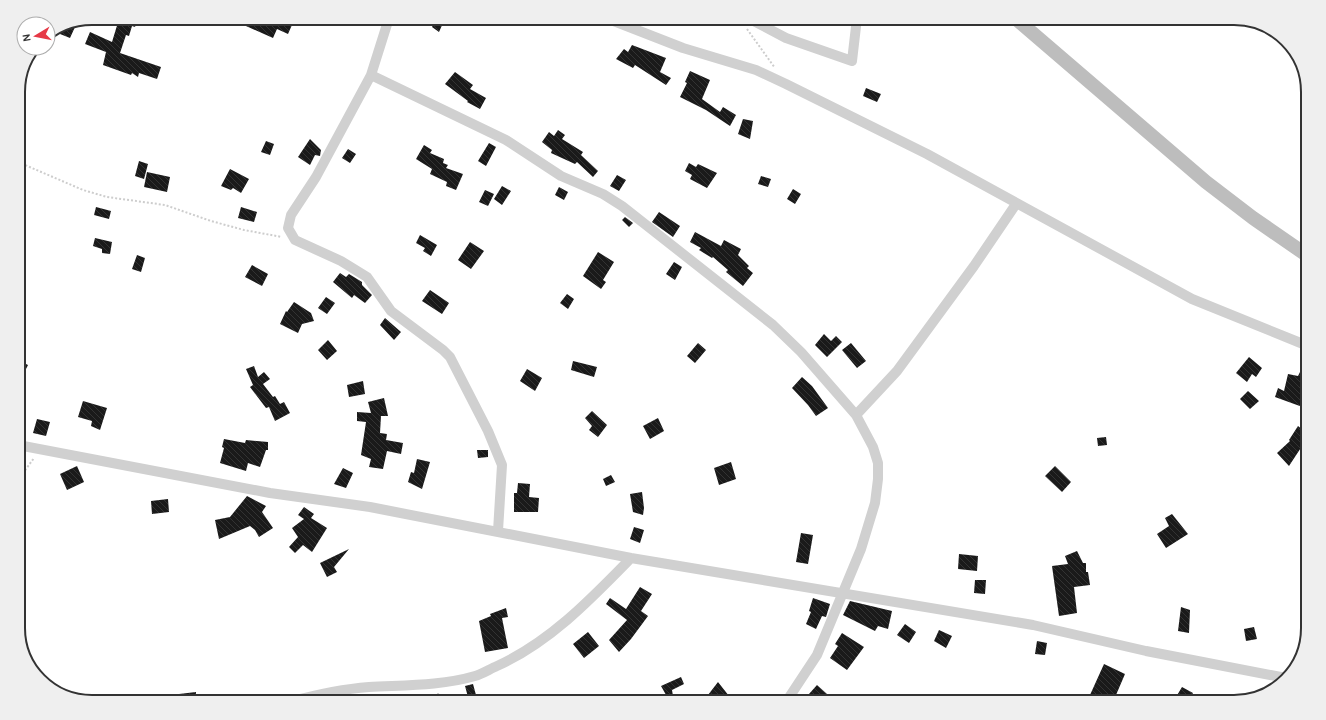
<svg xmlns="http://www.w3.org/2000/svg" width="1326" height="720" viewBox="0 0 1326 720" font-family="Karla,sans-serif">
  <style>
    .building { fill: url(#building-back-hatch) }
    .lines { fill: none; stroke-linecap: round; stroke-linejoin: round }
    .path { stroke: #cdcdcd; stroke-width: 2; stroke-dasharray: 2 2; stroke-linecap: butt }
    .street { stroke: #d0d0d0; stroke-width: 10 }
    .secondary { stroke: #bdbdbd; stroke-width: 14 }
    .rim { fill: none; stroke: #333; stroke-width: 2 }
  </style>
  <defs>
    <pattern id="building-back-hatch" width="6" height="6" patternUnits="userSpaceOnUse"><rect width="6" height="6" fill="#1a1a1a"/><path d="M-1 5l2 2M0 0l6 6M5-1l2 2" fill="none" stroke="#333"/></pattern>
  </defs>
  <rect width="100%" height="100%" fill="#fff"/>
  <path class="building" d="M128,18H138L135,27L132,26L129,36L126,35L120,53L161,67L157,79L139,73L138,77L132,73L131,75L103,65L106,52L85,44L90,32L112,42L119,19L127,22Z
    M228,18H295L288,34L277,29L273,38Z
    M436,19L443,23L439,32L432,27Z
    M66,23L75,27L70,38L60,34L64,24Z
    M632,45L666,58L660,72L671,78L666,85L635,65L633,68L616,59L624,49L628,52Z
    M690,71L710,80L702,99L720,112L723,107L736,115L730,126L706,110L680,97L687,83L685,82Z
    M455,72L473,85L470,89L486,98L480,109L467,102L468,101L445,84Z
    M866,88L881,94L877,102L863,96Z
    M743,119L753,121L750,139L738,134Z
    M558,130L565,135L562,139L583,152L581,155L598,171L593,177L577,162L575,164L551,153L552,150L542,142L549,132L554,136Z
    M310,139L321,150L320,156L315,155L310,165L298,157Z
    M266,141L274,144L270,155L261,152Z
    M489,143L496,147L486,166L478,161Z
    M424,145L432,150L430,153L444,159L443,163L448,165L446,168L463,174L456,190L446,186L447,182L430,174L432,169L416,159Z
    M348,149L356,154L350,163L342,158Z
    M139,161L148,164L144,179L135,176Z
    M689,163L696,167L698,164L717,173L707,188L690,179L692,175L685,171Z
    M230,169L249,179L241,193L233,188L231,190L221,186Z
    M147,172L170,177L167,192L144,187Z
    M617,175L626,180L619,191L610,186Z
    M761,176L771,179L768,187L758,184Z
    M502,186L511,191L502,205L494,199Z
    M559,187L568,192L564,200L555,195Z
    M793,189L801,194L795,204L787,199Z
    M485,190L494,194L488,206L479,202Z
    M96,207L111,211L109,219L94,215Z
    M241,207L257,212L254,222L238,218Z
    M659,212L680,226L673,237L652,222Z
    M625,217L633,223L629,227L622,220Z
    M695,232L721,246L724,240L741,249L738,255L749,266L747,268L753,273L743,286L726,272L728,270L713,257L712,258L699,250L701,248L690,242Z
    M420,235L437,245L431,256L423,251L425,248L416,243Z
    M95,238L112,242L110,254L102,253V249L93,246Z
    M470,242L484,251L471,269L458,260Z
    M598,252L614,262L603,280L606,282L601,289L583,276Z
    M137,255L145,258L141,272L132,269Z
    M674,262L682,267L675,280L666,274Z
    M252,265L268,274L262,286L245,277Z
    M340,273L346,277L349,274L362,282V285L372,295L365,303L354,295L352,298L333,282Z
    M430,290L449,303L442,314L422,301Z
    M567,294L574,299L568,309L560,303Z
    M326,297L335,303L327,314L318,308Z
    M294,302L311,313L314,321L302,324L298,333L280,324L286,311L287,312Z
    M385,318L401,332L394,340L380,325Z
    M824,334L831,341L836,336L842,342L827,357L815,345Z
    M328,340L337,351L327,360L318,350Z
    M698,343L706,350L695,363L687,356Z
    M851,343L866,361L857,368L842,350Z
    M1308,356V409L1275,397L1278,388L1284,391L1288,374L1298,376Z
    M1249,357L1262,368L1256,377L1252,374L1247,382L1236,373Z
    M18,360L28,365L18,385Z
    M573,361L597,367L594,377L571,370Z
    M254,366L258,377L264,372L270,379L263,384L273,397L275,396L280,404L284,402L290,413L275,421L269,407L266,408L250,387L253,385L246,369Z
    M527,369L542,378L535,391L520,381Z
    M802,377L812,386L828,408L816,416L808,405L792,388Z
    M363,381L365,394L349,397L347,385Z
    M1248,391L1259,401L1250,409L1240,399Z
    M384,398L388,416H381L380,433L387,434L386,440L403,443L401,454L387,451L383,469L369,467L371,459L361,455L366,422L357,421V412L371,413L368,402Z
    M83,401L107,408L100,430L91,426L92,421L78,417Z
    M592,411L607,425L598,437L589,430L592,426L585,418Z
    M658,418L664,431L650,439L643,426Z
    M37,419L50,422L46,436L33,433Z
    M1298,426L1308,434V437L1289,466L1277,453L1290,441L1289,440Z
    M1106,437L1107,445L1098,446L1097,438Z
    M224,439L245,443L246,440L268,442V450H266L260,467L248,463L246,471L220,463L224,448L222,447Z
    M477,450H488V457L478,458Z
    M417,459L430,462L422,489L408,482L411,472L414,473Z
    M731,462L736,479L719,485L714,468Z
    M77,466L84,482L67,490L60,474Z
    M1055,466L1071,482L1062,492L1045,476Z
    M343,468L353,473L346,488L334,484Z
    M611,475L615,482L606,486L603,479Z
    M518,483L530,484L529,497L539,498L538,512H514V493H517Z
    M642,492L644,508L643,515L633,512L630,494Z
    M247,496L266,506L262,512L273,528L259,537L255,530L250,526L219,539L215,520L230,517Z
    M168,499L169,512L152,514L151,501Z
    M304,507L314,514L311,518L327,528L312,552L303,545L295,553L289,547L298,537L292,528L304,519L298,515Z
    M1172,514L1188,534L1166,548L1157,534L1169,526L1165,518Z
    M634,527L644,530L640,543L630,539Z
    M801,533L813,535L808,564L796,562Z
    M349,549L334,567L337,572L327,577L320,563Z
    M1077,551L1083,563H1086V572H1088L1090,585L1074,587L1077,613L1059,616L1052,566L1068,564L1065,556Z
    M959,554L978,556L977,571L958,569Z
    M975,580H986L985,594L974,593Z
    M640,587L652,594L641,611L648,616L631,639L619,652L609,640L627,620L606,604L610,598L626,609Z
    M813,598L830,604L826,617L822,616L816,629L806,624L811,612L809,611Z
    M850,601L892,611L888,629L878,626L875,631L843,615Z
    M1181,607L1190,610L1189,633L1178,631Z
    M506,608L508,617L502,618L508,648L485,652L479,621L491,616L490,614Z
    M905,624L916,632L909,643L897,635Z
    M1254,627L1257,639L1246,641L1244,629Z
    M939,630L952,636L946,648L934,641Z
    M588,632L599,646L584,658L573,644Z
    M842,633L864,647L847,670L830,658L838,646L835,644Z
    M1037,641L1047,643L1045,655L1035,654Z
    M1104,664L1125,674L1113,702H1107L1090,695Z
    M681,677L684,684L672,690L674,702H670L661,686Z
    M718,682L729,696L720,702H712L708,695Z
    M473,684L476,695L468,697L465,686Z
    M817,685L827,694L820,702L809,694Z
    M1182,687L1193,693L1188,702H1173Z
    M196,692V702H180L179,694Z"/>
  <g class="lines">
    <path class="path" d="M747,29L775,68
      M18,162L83,190L107,197L165,205L211,221L244,230L282,237
      M18,480L34,458
      M438,693L439,702"/>
    <path class="street" d="M389,18L371,75L316,177L291,215L288,228L295,240L341,261L367,277L391,311L443,350L450,357L488,431L502,465L498,531
      M606,18L683,48L756,70L786,84L927,154L1192,299L1308,346
      M748,18L786,38L852,61L857,18
      M371,75L506,140L561,176L603,194L622,206L773,325L801,352L856,415L873,447L878,463V479L875,503L861,549L817,655L786,702
      M856,415L897,371L974,266L1016,204
      M18,445L270,493L370,507L631,558L1033,625L1146,651L1286,678
      M289,702C315,695 342,689 369,687C404,685 441,686 475,676C482,674 490,669 497,666C550,642 591,599 631,558"/>
    <path class="secondary" d="M1015,18L1206,182L1253,218L1308,256"/>
  </g>
  <path d="M0 0H1326V720H0ZM92 25H1234A67 67 0 0 1 1301 92V628A67 67 0 0 1 1234 695H92A67 67 0 0 1 25 628V92A67 67 0 0 1 92 25Z" fill="#efefef" fill-rule="evenodd"/>
  <path class="rim" d="M92 25H1234A67 67 0 0 1 1301 92V628A67 67 0 0 1 1234 695H92A67 67 0 0 1 25 628V92A67 67 0 0 1 92 25Z"/>
  <g transform="translate(36 36) rotate(260)"><circle r="19" fill="#ffffff" stroke="#adadad"/>
  <path d="M0-3L7 15L0 10L-7 15Z" fill="#e63946"/>
  <text y="-6" font-size="11" font-weight="bold" text-anchor="middle" fill="#333333">N</text>
  </g>
</svg>
